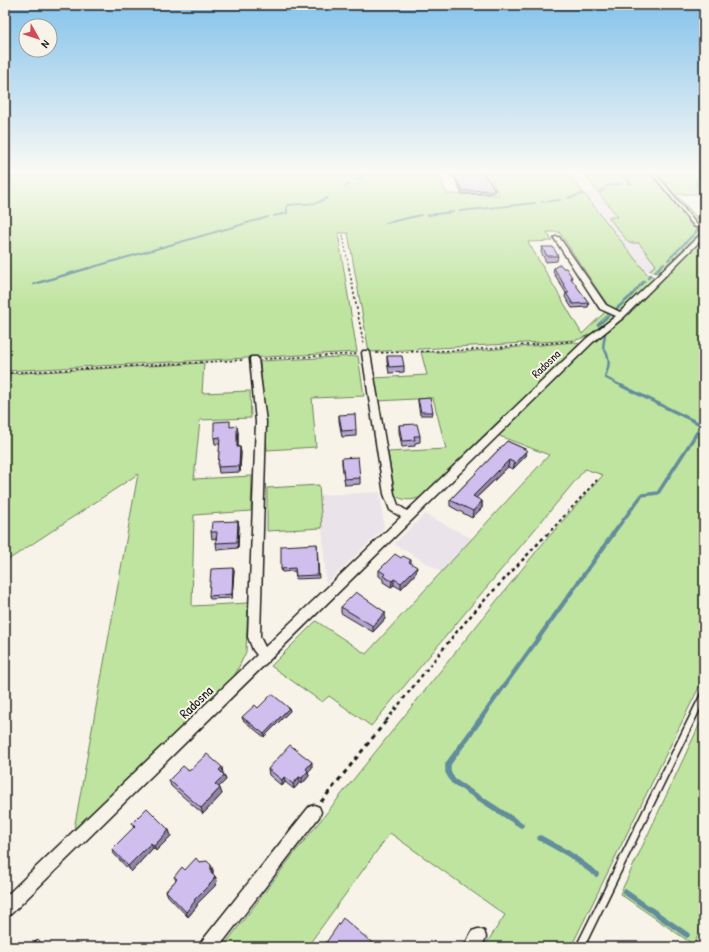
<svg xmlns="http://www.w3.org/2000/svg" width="709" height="952" viewBox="0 0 709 952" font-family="'Patrick Hand',sans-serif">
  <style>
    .built { fill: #ebe3ea }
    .green { fill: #bfe49f; stroke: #6e805e }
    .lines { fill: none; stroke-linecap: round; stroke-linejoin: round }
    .stream-far4 { stroke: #628d9c; stroke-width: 2 }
    .stream-far3 { stroke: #628d9c; stroke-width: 2.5 }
    .stream-far2 { stroke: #628d9c; stroke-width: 3.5 }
    .stream-far1 { stroke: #628d9c; stroke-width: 4.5 }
    .stream { stroke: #628d9c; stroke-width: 5.5 }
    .service-casing { stroke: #1c1c1c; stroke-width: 3 }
    .minor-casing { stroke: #1c1c1c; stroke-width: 3 }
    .path-far4 { stroke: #1c1c1c; stroke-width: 1; stroke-dasharray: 2 2; stroke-linecap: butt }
    .path-far3 { stroke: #1c1c1c; stroke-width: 1.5; stroke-dasharray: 2.5 2.5; stroke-linecap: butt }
    .path-far2 { stroke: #1c1c1c; stroke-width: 2; stroke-dasharray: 3 3; stroke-linecap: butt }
    .path-far1 { stroke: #1c1c1c; stroke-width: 2.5; stroke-dasharray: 3.5 3.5; stroke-linecap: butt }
    .path { stroke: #1c1c1c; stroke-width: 3; stroke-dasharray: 4.5 4.5; stroke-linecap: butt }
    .service { fill: #f7f3e8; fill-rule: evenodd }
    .minor { fill: #f7f3e8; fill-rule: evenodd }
    .wall { fill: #b3a3ce; stroke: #1c1c1c }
    .shaded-wall { fill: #9285a7; stroke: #1c1c1c }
    .building { fill: #d0beef; stroke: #1c1c1c }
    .labels { text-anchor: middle; stroke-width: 4; stroke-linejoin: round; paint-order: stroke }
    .street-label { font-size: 12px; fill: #1c1c1c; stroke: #f7f3e8 }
    .near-street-label { font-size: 14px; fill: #1c1c1c; stroke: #f7f3e8 }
  </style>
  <rect width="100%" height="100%" fill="#f7f3e8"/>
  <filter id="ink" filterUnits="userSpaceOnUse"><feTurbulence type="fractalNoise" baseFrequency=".025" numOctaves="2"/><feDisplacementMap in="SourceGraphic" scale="8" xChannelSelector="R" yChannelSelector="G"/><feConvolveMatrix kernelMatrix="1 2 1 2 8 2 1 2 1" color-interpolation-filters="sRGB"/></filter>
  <g filter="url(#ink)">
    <path class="built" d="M597,191L657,265L646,272L584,193Z
      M380,492L384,526L381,531L326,584L320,495Z
      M425,514L473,539L442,572L394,544Z"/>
    <path class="green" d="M5,173H437L447,194L499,195L488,173H568L647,274L654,277L652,280L620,312L608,309L607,304L559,232H547L552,241L528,242L582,334L605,312L614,318C603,327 590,336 576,340L369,352L348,233H338L357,352L5,371Z
      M583,173H649L683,212L681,213L694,228L700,230L701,232L658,273L649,270L656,265L639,243H629L608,217H618Z
      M653,173H704L702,178H704V194H676L697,218H704V228L697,225Z
      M704,238V677L571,947H484L505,915L390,833L307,947H223L296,851L539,548L603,475L585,469L371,726L329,696L322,702L271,666L316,621L366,654L549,455L497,435L599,336L616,325L626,315Z
      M575,342L579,344L572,352L421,497C412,501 402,501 395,495L388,452L446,449L433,398L378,401L375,378L427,375L421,352H464Z
      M358,356L364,396L312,398L316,447L267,450L260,361Z
      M204,363L202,393L250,391L251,418L200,420L194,479L252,476L251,511L194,515L192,606L248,603L246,652L234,677L73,835L138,474L5,562V374Z
      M319,485L322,528L267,531V488Z
      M704,715V919L694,945L620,894Z"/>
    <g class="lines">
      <path class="stream-far4" d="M621,173L631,183L629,184
        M703,173L695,183L704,193
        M5,178L29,174
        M357,180L368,173
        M607,186L621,184
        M345,187L348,185
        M600,192L604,189
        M568,198L583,194
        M542,202L560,200
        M460,211L535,203
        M428,215L453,212
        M274,216L287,213V205L317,203L327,198
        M386,223L421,215
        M702,226L704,224
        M668,260L698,230L700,231
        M86,269L268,217
        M658,269L664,263"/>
      <path class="stream-far3" d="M655,272L659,268
        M648,278L650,275
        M34,284L89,268
        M615,310L631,296L644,281
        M598,325L609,315
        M605,334L603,348C611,357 610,366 605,376L606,378L624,387"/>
      <path class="stream-far2" d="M612,535L642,495L658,493L702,425L622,386"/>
      <path class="stream-far1" d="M479,721L613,534"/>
      <path class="stream" d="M480,720L448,764V772L453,781L521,825
        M540,838L569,854L596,874
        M625,892L687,935"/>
      <g class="service-casing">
        <path id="service" d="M651,173H654L666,186L696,224L704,228V230L694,226L664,188Z
          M704,691V701L584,947H576L702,692Z"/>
      </g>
      <g class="minor-casing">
        <path id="minor" d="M704,231V237L624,317L593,342L11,914L5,916V897L257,655L253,650L248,637L256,422L250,359L251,357H257L258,359L266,422L260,637L265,647L401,517L390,510L384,494L362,353L363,351H369L370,353L394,494L398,505L407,511L587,338L616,316L600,309L554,238L555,237H559L606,305L620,312Z
          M314,805L319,807L321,812L319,817L219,947H200L202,941L309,807Z
          M478,929L484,931L486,937L482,947H464L472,931Z"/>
      </g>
      <path class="path-far4" d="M343,235L349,269"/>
      <path class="path-far3" d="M349,268L364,346
        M376,353L467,350L575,341
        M264,359L357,354
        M5,373L243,360"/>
      <path class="path-far2" d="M547,535L597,480"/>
      <path class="path-far1" d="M386,721L454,635L482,603L547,534"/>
      <path class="path" d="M321,802L387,720"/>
      <use href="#service" class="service"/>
      <use href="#minor" class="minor"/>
    </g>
    <path class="wall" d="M448,173H484L495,190L494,193L462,194L454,177H450Z
      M542,247L558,256L557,261L546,262L541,252Z
      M554,268H563L572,277L571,279L589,303L588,307L572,308L565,297L566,293L553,272Z
      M387,356L404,366V372L389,373L387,362Z
      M418,399L433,412L432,415H420L418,402Z
      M339,415L356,430V436L342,437L339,421Z
      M399,425L420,436V442L415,443V446L402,447L399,432Z
      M231,427L238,432V447H240L241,453L240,472L219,473L218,467L220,444H215L214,438Z
      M507,441L527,450L526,456L513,469L508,467L476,498L482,501V508L472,518L450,506V500Z
      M342,458L360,478V484L345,485L342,464Z
      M238,521L239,527L238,548L217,550L216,543V538L212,539L211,532Z
      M317,544L319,578L296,579L295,571L282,572L281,569Z
      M401,558L411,560V563L416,573L401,589L394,585L391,587L383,582V579L379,576V570Z
      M233,568L234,571L232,598L210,599L209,596Z
      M341,607L385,612V619L373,632L341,613Z
      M258,708H289L290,711L264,737L243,720L242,717Z
      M312,768L308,772L309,776L302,784L300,782L294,789L285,782L282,786L269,775L268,769Z
      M189,771L223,773L224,775L226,780L219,787L222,794L203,814L171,786L169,780Z
      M132,823L169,830L171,836L156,851L153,848L131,872L114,854L112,849L134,827Z
      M199,862L213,870V874L215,876L217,881L215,886L197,904V906L188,917L168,896L166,891L176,880L174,877Z"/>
    <path class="shaded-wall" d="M237,426L238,432V453L237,447Z
      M240,447L241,453L240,472L239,466Z
      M527,450L526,456L513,469L515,463Z
      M509,460L508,467L472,502L473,496Z
      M482,501V508L472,518L473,511Z
      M238,521L239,527L238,548L237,542Z
      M417,567L416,573L401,589V583Z
      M233,568L234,571L232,598V594Z
      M394,579V585L391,587L392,581Z
      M385,612V619L373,632V626Z
      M289,708L290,711L264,737V734Z
      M312,762V768L308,772L309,776L302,784V778L306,769Z
      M222,767L223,773L221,776L219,770Z
      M224,775L226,780L217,789L215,784Z
      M284,777L285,782L282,786V780Z
      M299,777L300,782L294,789L293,784Z
      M220,788L222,794L203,814L201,808Z
      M169,830L171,836L156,851L154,846Z
      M151,843L153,848L131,872L128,866Z
      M211,865L213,870L212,878L211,872Z
      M215,876L217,881L215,886L197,904V906L188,917L186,912L194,900Z"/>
    <path class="building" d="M449,173H484L495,190L463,191L454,175H450Z
      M542,247H553L558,256H547Z
      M560,264L563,268H566L572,277H570L589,303L573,304L566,293H569L554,268Z
      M387,356H402L404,366L389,367Z
      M430,398L433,412H421L418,399Z
      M355,414L356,430L342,431L339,415Z
      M230,421V427L237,426V447H240L239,466L218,467L220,437L214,438V422Z
      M417,424L420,436H414L415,440L402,441L399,425Z
      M507,441L527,450L515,463L509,460L473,496L482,501L473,511L450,500Z
      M358,457L360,478L344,479L342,458Z
      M238,521L237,542L216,543L217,532H211L212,522Z
      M317,544L318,575L296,576L295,568L281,569V546Z
      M395,554L401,558L403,556L411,560L409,562L417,567L401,583L394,579L392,581L383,576L385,574L379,570Z
      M233,568L232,594L209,596L211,569Z
      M356,592L385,612L373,626L341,607Z
      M272,694L289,708L264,734L242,717L255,705L258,708Z
      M290,745L312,762L306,769L308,771L302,778L299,777L293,784L284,777L282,780L268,769Z
      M207,754L222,767L219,770L224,775L215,784L220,788L201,808L169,780L183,766L189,771Z
      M147,808L169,830L154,846L151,843L128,866L112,849L135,826L132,823Z
      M196,858L199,862L207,861L211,865V872L215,876L213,881L194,900L195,901L186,912L166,891L177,879L174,877L182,867L185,870Z
      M343,918L377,947H323Z
      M38,939L45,947H30Z"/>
  </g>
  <linearGradient id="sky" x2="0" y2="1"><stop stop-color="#85c3ec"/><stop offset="0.56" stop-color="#fbfaf5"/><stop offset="1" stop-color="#fbfaf5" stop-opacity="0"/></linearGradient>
  <rect width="709" height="307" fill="url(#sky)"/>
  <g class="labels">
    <g class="street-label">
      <text transform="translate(546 364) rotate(-44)" y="4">Radosna</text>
    </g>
    <g class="near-street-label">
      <text transform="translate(196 702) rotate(-44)" y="5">Radosna</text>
    </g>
  </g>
  <rect width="709" height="952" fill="none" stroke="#f7f3e8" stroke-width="20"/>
  <rect x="10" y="10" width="689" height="932" fill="none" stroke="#1c1c1c" stroke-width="1.5" filter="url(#ink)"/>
  <g transform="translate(38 38) rotate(129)"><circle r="19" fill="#f7f3e8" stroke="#9f9d96"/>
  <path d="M0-3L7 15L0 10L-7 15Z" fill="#d1495b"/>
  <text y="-6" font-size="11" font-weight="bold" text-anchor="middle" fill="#1c1c1c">N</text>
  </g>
</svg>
